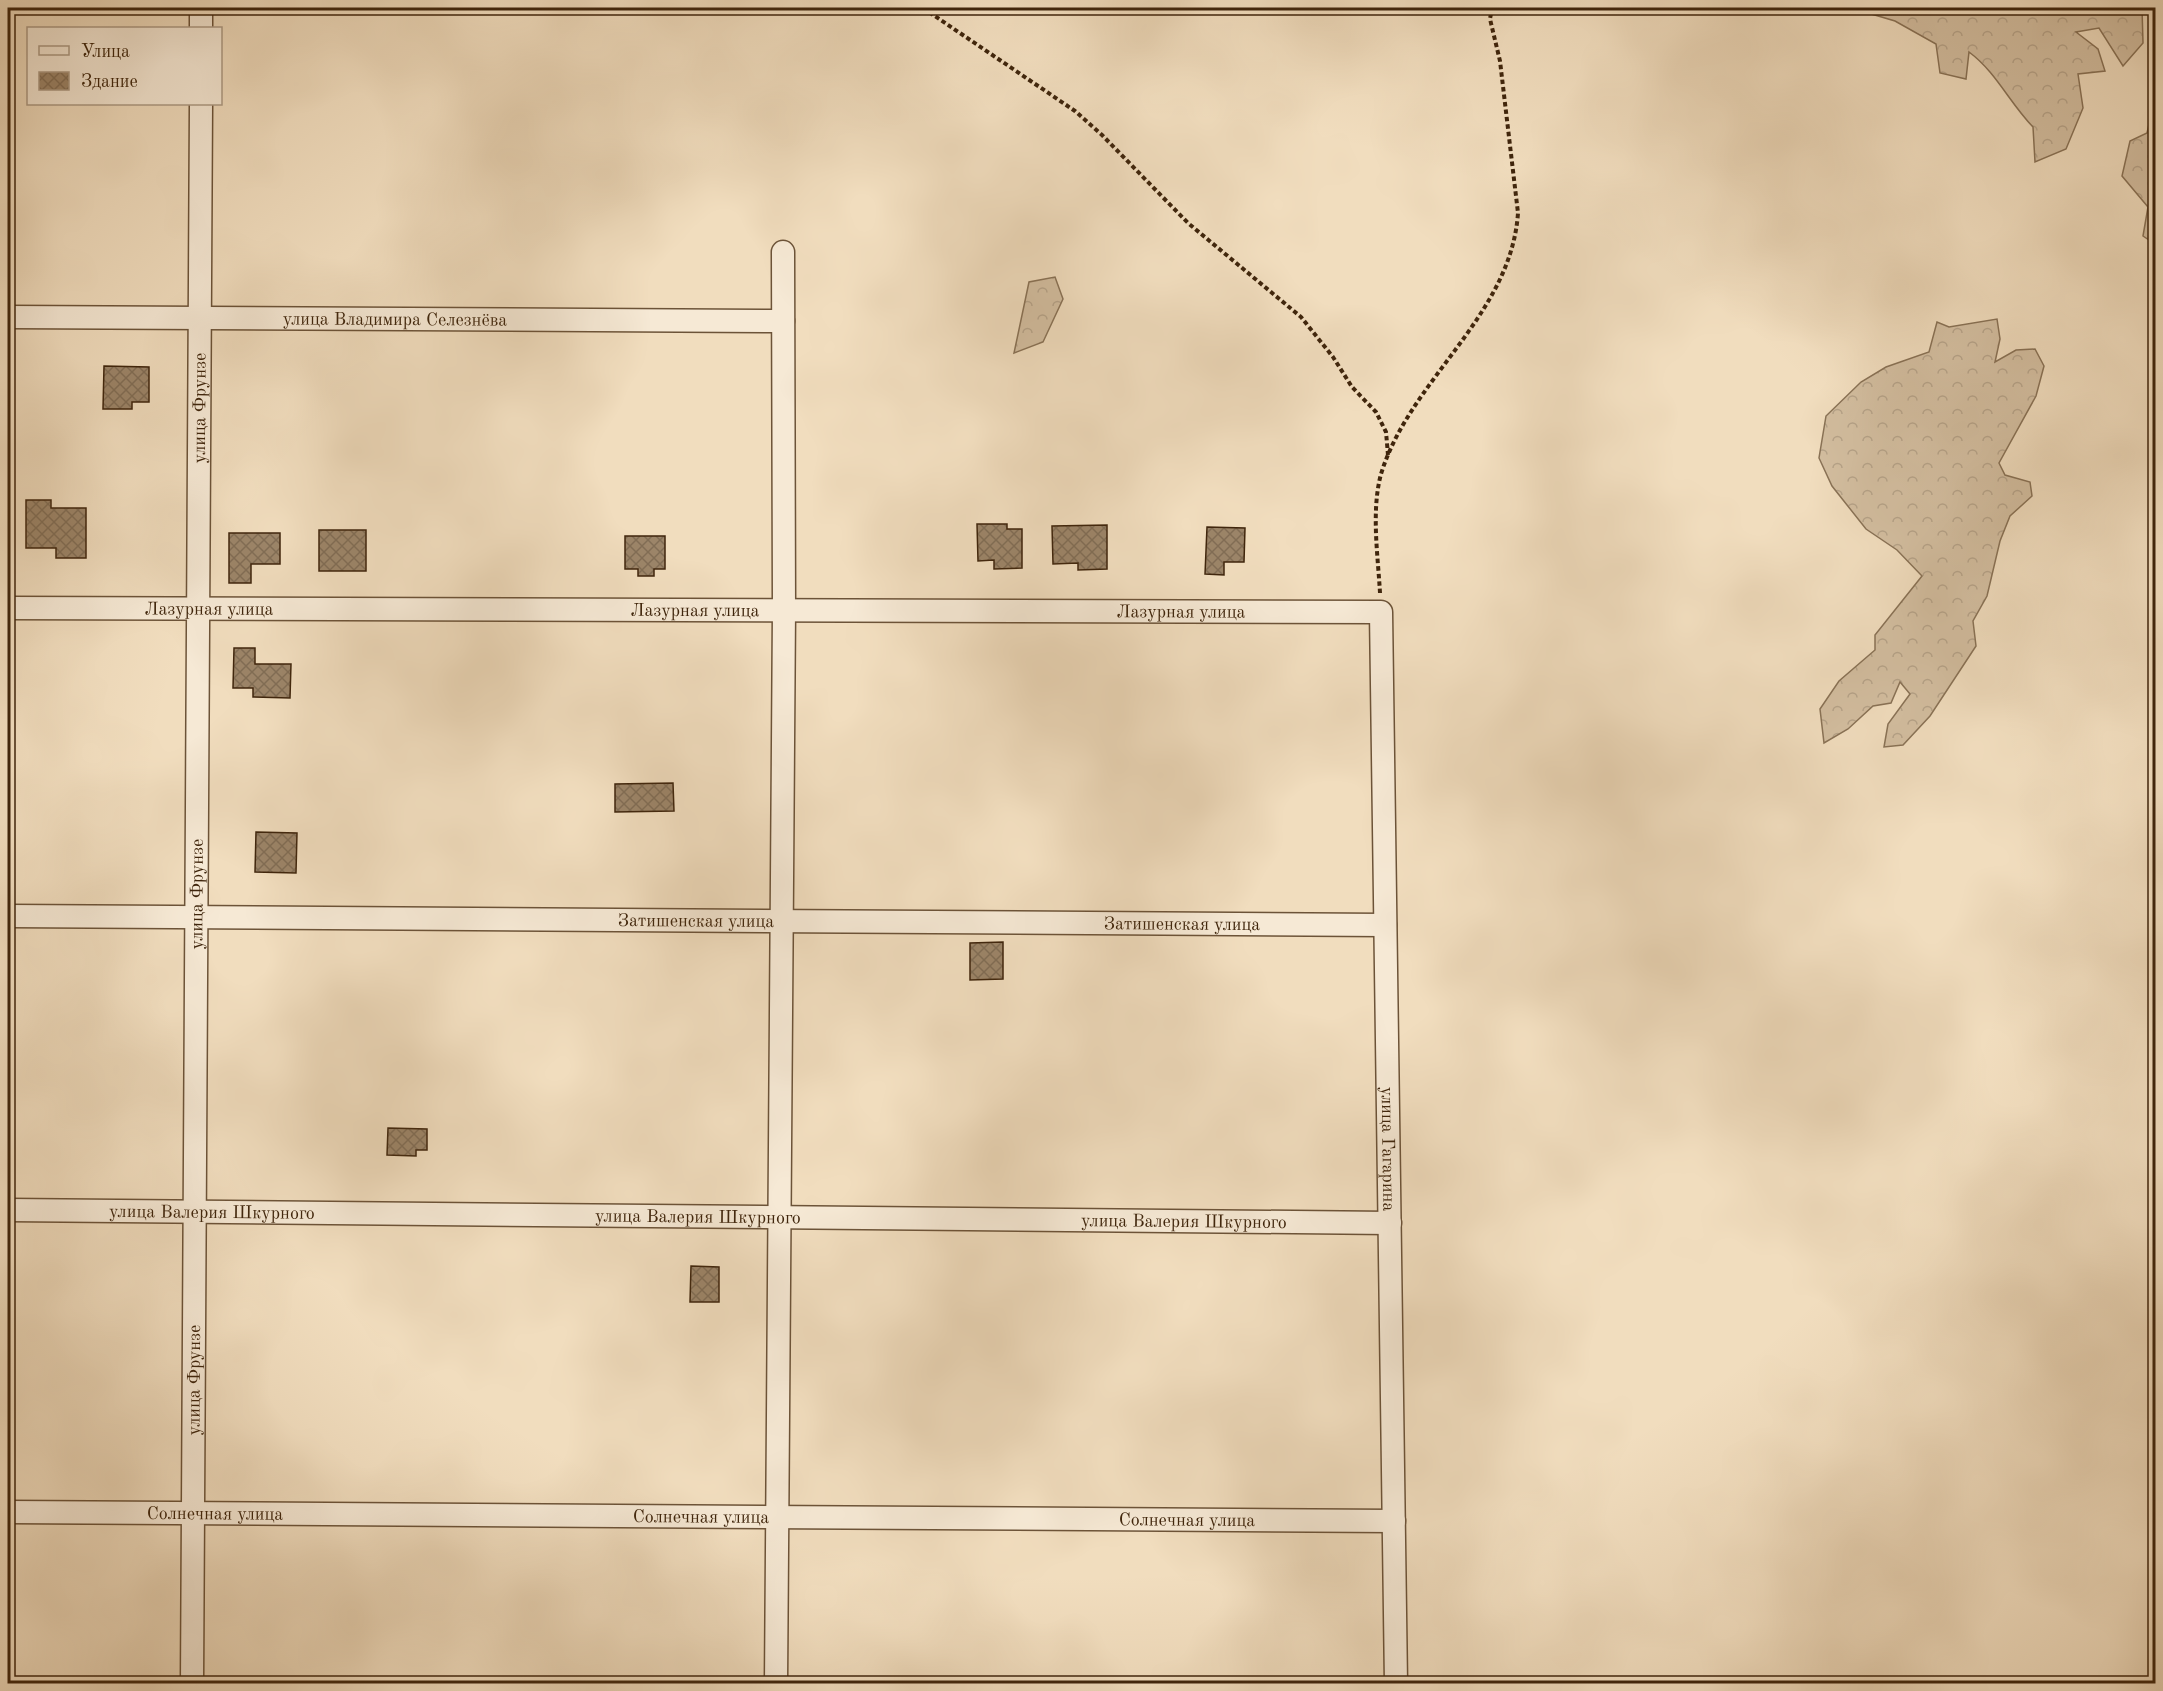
<svg xmlns="http://www.w3.org/2000/svg" width="2163" height="1691" viewBox="0 0 2163 1691" font-family="'Old Standard TT',serif">
  <style>
    .forest { fill: url(#forest-crowns); stroke: #897256; stroke-width: 1.5 }
    .building { fill: url(#building-cross-hatch); stroke: #3f250c; stroke-width: 1.5 }
    .lines { fill: none; stroke-linecap: round; stroke-linejoin: round }
    .minor-casing { stroke: #6c5338; stroke-width: 25 }
    .path { stroke: #3f250c; stroke-width: 4; stroke-dasharray: 4.5 3; stroke-linecap: butt }
    .minor { stroke: #f6e9d5; stroke-width: 22 }
    .labels { text-anchor: middle; stroke-width: 5; stroke-linejoin: round; paint-order: stroke }
    .street-label { font-size: 18px; fill: #3f250c; stroke: #f6e9d5 }
  </style>
  <defs>
    <pattern id="forest-crowns" width="20" height="18" patternUnits="userSpaceOnUse" patternTransform="scale(1.5)"><rect width="20" height="18" fill="#d3bea0"/><path d="M2 6a3 3 0 1 1 6 0M12 15a3 3 0 1 1 6 0" fill="none" stroke="#b6a389"/></pattern>
    <pattern id="building-cross-hatch" width="8" height="8" patternUnits="userSpaceOnUse" patternTransform="scale(1.5)"><rect width="8" height="8" fill="#9c8569"/><path d="M0 0l8 8M0 8l8-8" fill="none" stroke="#816d55"/></pattern>
  </defs>
  <rect width="100%" height="100%" fill="#f1ddbe"/>
  <filter id="stains"><feTurbulence type="fractalNoise" baseFrequency=".00333" numOctaves="4"/><feColorMatrix values="0 0 0 0 .2 0 0 0 0 .09 0 0 0 0 .02 0 0 0 .5 -.17"/></filter>
  <radialGradient id="worn" r=".72"><stop offset=".6" stop-color="#630" stop-opacity="0"/><stop offset="1" stop-color="#630" stop-opacity=".3"/></radialGradient>
  <path class="forest" d="M1851,8H2142L2143,43L2123,66L2099,28L2076,32L2098,49L2105,71L2078,74L2083,108L2066,149L2035,162L2033,127C2009,102 1996,72 1969,52L1966,79L1940,73L1936,44L1895,21Z
    M2155,67V244L2143,236L2148,207L2122,176L2130,141L2147,133C2152,111 2158,91 2149,70Z
    M1055,277L1063,299L1043,342L1014,353L1029,282Z
    M1997,319L2000,339L1995,362L2016,350L2035,349L2044,366L2036,396L1999,463L2005,475L2030,482L2032,496L2010,516L2000,541L1987,596L1973,621L1976,646L1930,716L1903,745L1884,747L1888,724L1910,694L1900,682L1891,703L1873,706L1848,729L1824,743L1820,709L1839,681L1875,650V635L1922,576L1897,550L1866,529L1832,486L1819,458L1826,416L1861,382L1886,367L1929,352L1937,322L1949,327Z"/>
  <path class="building" d="M104,366L149,367V402H132V409H103Z
    M26,500H51V508H86V558H56V548H26Z
    M977,524H1007V529H1022V568L994,569V560L978,561Z
    M1107,525V569L1078,570V563L1053,564L1052,526Z
    M1207,527L1245,528L1244,562H1224V575L1205,574Z
    M319,530H366V571H319Z
    M229,533H280V564H251V583H229Z
    M625,536H665V569H654V576H638V569H625Z
    M234,648H255V664H291L290,698L253,697V688H233Z
    M673,783L674,811L615,812V784Z
    M256,832L297,833L296,873L255,872Z
    M1003,942V979L970,980V943Z
    M388,1128L427,1129V1150H416V1156L387,1155Z
    M691,1266L719,1267V1302H690Z"/>
  <g class="lines">
    <g class="minor-casing">
      <g id="minor">
        <path d="M201,28V13"/>
        <path id="s1" d="M8,317L783,321"/>
        <path id="s2" d="M8,608L1381,612L1396,1684"/>
        <path id="s3" d="M8,916L1385,925"/>
        <path id="s4" d="M8,1210L1390,1223"/>
        <path id="s5" d="M8,1512L1394,1521"/>
        <path id="s6" d="M192,1684L201,104"/>
        <path d="M776,1684L784,610L783,252"/>
      </g>
    </g>
    <path class="path" d="M923,8L1075,111L1102,135L1188,223L1301,317L1333,357L1352,387L1376,412L1386,432L1388,455
      M1380,593C1378,556 1371,511 1381,474C1410,379 1511,316 1518,213L1500,61L1490,19L1492,8
      M8,886L11,895"/>
    <use href="#minor" class="minor"/>
  </g>
  <g class="labels">
    <g class="street-label">
      <text dy="6" stroke="none"><textPath href="#s1" startOffset="387">улица Владимира Селезнёва</textPath></text>
      <text dy="6" stroke="none"><textPath href="#s6" startOffset="1276">улица Фрунзе</textPath></text>
      <text dy="6" stroke="none"><textPath href="#s2" startOffset="201">Лазурная улица</textPath></text>
      <text dy="6" stroke="none"><textPath href="#s2" startOffset="687">Лазурная улица</textPath></text>
      <text dy="6" stroke="none"><textPath href="#s2" startOffset="1173">Лазурная улица</textPath></text>
      <text dy="6" stroke="none"><textPath href="#s6" startOffset="790">улица Фрунзе</textPath></text>
      <text dy="6" stroke="none"><textPath href="#s3" startOffset="688">Затишенская улица</textPath></text>
      <text dy="6" stroke="none"><textPath href="#s3" startOffset="1174">Затишенская улица</textPath></text>
      <text dy="6" stroke="none"><textPath href="#s2" startOffset="1910">улица Гагарина</textPath></text>
      <text dy="6" stroke="none"><textPath href="#s4" startOffset="204">улица Валерия Шкурного</textPath></text>
      <text dy="6" stroke="none"><textPath href="#s4" startOffset="690">улица Валерия Шкурного</textPath></text>
      <text dy="6" stroke="none"><textPath href="#s4" startOffset="1176">улица Валерия Шкурного</textPath></text>
      <text dy="6" stroke="none"><textPath href="#s6" startOffset="304">улица Фрунзе</textPath></text>
      <text dy="6" stroke="none"><textPath href="#s5" startOffset="207">Солнечная улица</textPath></text>
      <text dy="6" stroke="none"><textPath href="#s5" startOffset="693">Солнечная улица</textPath></text>
      <text dy="6" stroke="none"><textPath href="#s5" startOffset="1179">Солнечная улица</textPath></text>
    </g>
  </g>
  <rect width="2163" height="1691" fill="none" stroke="#f1ddbe" stroke-width="30"/>
  <rect x="9" y="9" width="2145" height="1673" fill="none" stroke="#3f250c" stroke-width="3"/>
  <rect x="15" y="15" width="2133" height="1661" fill="none" stroke="#3f250c" stroke-width="1.5"/>
  <rect x="27" y="27" width="195" height="78" fill="#f6e9d5" stroke="#ad9b85" stroke-width="1.5"/>
  <rect x="39" y="46" width="30" height="9" fill="#f6e9d5" stroke="#ad9b85" stroke-width="1.5"/>
  <text x="81" y="57" font-size="18" fill="#3f250c">Улица</text>
  <rect x="39" y="72" width="30" height="18" fill="url(#building-cross-hatch)" stroke="#ad9b85" stroke-width="1.5"/>
  <text x="81" y="87" font-size="18" fill="#3f250c">Здание</text>
  <rect width="100%" height="100%" filter="url(#stains)"/>
  <rect width="100%" height="100%" fill="url(#worn)"/>
</svg>
